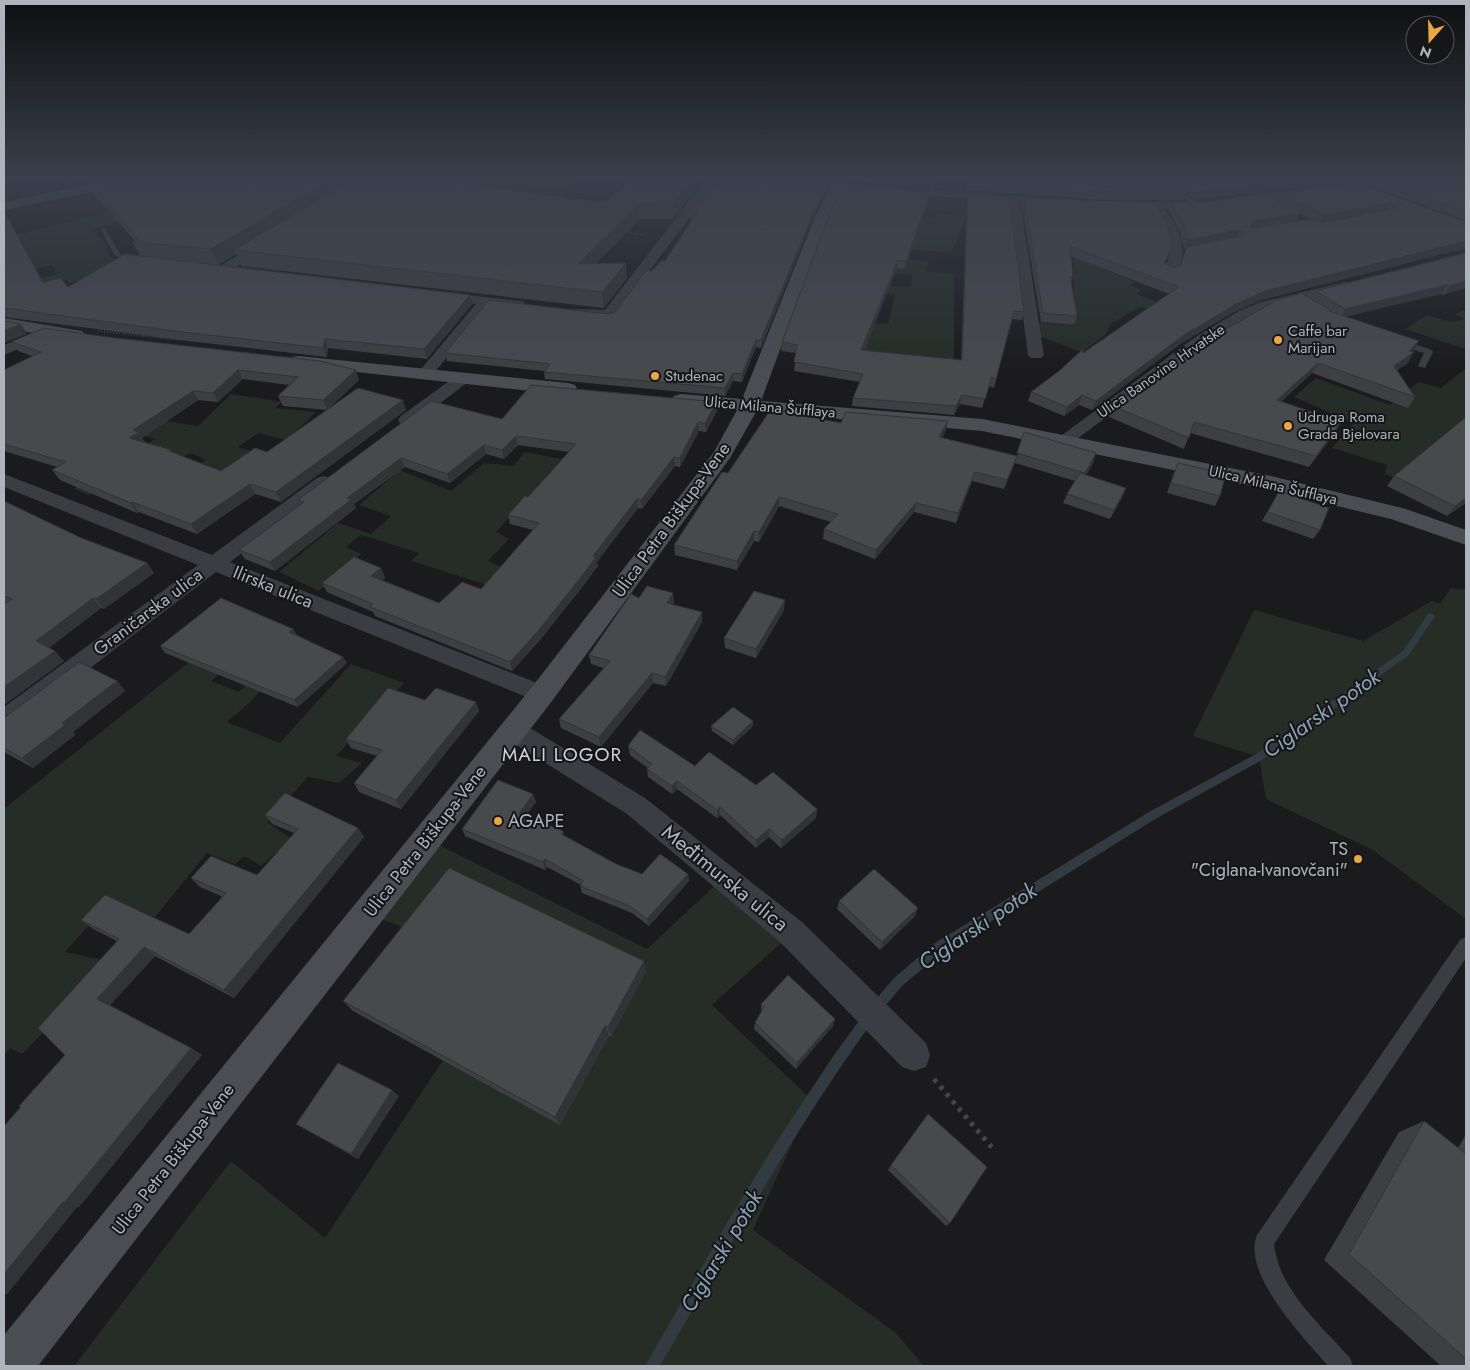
<svg xmlns="http://www.w3.org/2000/svg" width="1470" height="1370" viewBox="0 0 1470 1370" font-family="Jost,sans-serif">
  <style>
    .green { fill: #252d26 }
    .lines { fill: none; stroke-linecap: round; stroke-linejoin: round }
    .stream { fill: #313b41; fill-rule: evenodd }
    .path-far1 { stroke: #424549; stroke-width: 2; stroke-dasharray: 1 2; stroke-linecap: butt }
    .path { stroke: #424549; stroke-width: 5; stroke-dasharray: 4 5.5; stroke-linecap: butt }
    .lane { fill: #3c3d42; fill-rule: evenodd }
    .street { fill: #3c3d42; fill-rule: evenodd }
    .secondary { fill: #4a4d52; fill-rule: evenodd }
    .wall { fill: #3e3f42; fill-rule: evenodd }
    .shaded-wall { fill: #323336 }
    .building { fill: #48494d; stroke: #323336 }
    .poi-dot { fill: #e9a848; stroke: #161618; stroke-width: 2 }
    .labels { text-anchor: middle; stroke-width: 4; stroke-linejoin: round; paint-order: stroke }
    .far-poi-label { font-size: 15px; fill: #aeb3bc; stroke: #161618; text-anchor: start }
    .far-street-label { font-size: 15px; fill: #aeb3bc; stroke: #161618 }
    .street-label { font-size: 18px; fill: #aeb3bc; stroke: #161618 }
    .poi-label { font-size: 18px; fill: #aeb3bc; stroke: #161618; text-anchor: start }
    .neighbourhood-label { font-size: 19px; letter-spacing: 1px; fill: #cfd2d8; stroke: #161618 }
    .near-street-label { font-size: 21px; fill: #aeb3bc; stroke: #161618 }
    .near-water-label { font-size: 22px; font-style: italic; fill: #88a2b4; stroke: #161618 }
  </style>
  <rect width="100%" height="100%" fill="#1b1b1d"/>
  <path class="green" d="M448,178H584L559,200L486,192L482,186L450,183Z
    M133,206L146,216L92,229L104,242L111,258L127,262L87,279L70,283L66,280L40,287L28,281L58,274L52,265L4,275L7,237Z
    M937,213L965,216L958,238L950,253L894,248L892,257L929,261L925,271L954,274V364L838,355L850,321L888,324L895,295L886,293L888,286L910,287L912,275L885,272L890,216L936,219Z
    M1073,246L1101,249L1111,272L1136,282L1129,285L1142,290L1136,294L1171,307L1153,310L1140,307L1112,323L1104,336L1082,352L1033,334L1032,322L1075,326Z
    M1466,310V349L1405,329L1427,315L1450,322L1466,319L1455,314Z
    M1466,368V419L1397,479L1385,474L1387,465L1332,448L1354,423L1294,397L1316,378L1390,405L1419,382L1441,388Z
    M231,394L282,402L275,408L316,412L287,440L258,433L238,447L259,454L224,475L195,467L206,460L191,453L181,458L157,449L89,495L74,489L155,439L4,395L198,426Z
    M525,452L562,459L536,487L582,502L526,499L496,532L509,539L488,561L509,571L497,588L411,561L419,553L361,535L346,547L361,554L319,591L279,572L338,523L371,534L391,516L359,505L400,470L451,491L484,463L513,466Z
    M1451,588L1466,590V919L1373,850L1266,799L1259,757L1193,736L1254,610L1363,641L1432,601L1440,604Z
    M198,655L232,664L211,681L239,692L270,662L284,667L247,705L227,722L280,743L351,664L404,683L336,756L362,763L339,783L308,777L267,822L292,839L261,866L244,856L235,864L207,853L155,917L112,899L65,952L113,962L22,1054L10,1048L4,1055V809Z
    M427,839L647,949L724,877L792,933L712,1005L812,1100L753,1230L896,1333L924,1366H74L231,1161L325,1238L503,970L368,913Z"/>
  <g class="lines">
    <path class="stream" d="M1431,613L1435,616L1409,655L1262,760L1157,818L943,951L902,986L880,1012L876,1014L872,1012L870,1008L872,1004L894,978L935,943L1149,812L1256,754L1403,651L1428,614Z
      M868,1012L872,1014L874,1018L872,1022C793,1132 728,1249 660,1366H645L724,1228L777,1141L834,1055L864,1014Z"/>
    <path class="path-far1" d="M628,232L645,235
      M98,331L181,340"/>
    <path class="path" d="M934,1079L994,1150"/>
    <path class="lane" d="M63,178H69L78,193H74Z
      M1166,178H1172L1169,182L1199,204V206H1195L1163,183Z
      M913,179L936,182L932,195L927,194L931,184L911,182Z
      M101,229H105L120,254L140,260V262L115,256Z
      M1396,340H1402L1432,350L1433,352L1425,368L1418,366L1424,353L1396,344Z
      M1466,937V958L1274,1244C1279,1290 1321,1325 1350,1358L1353,1366H1328C1305,1339 1241,1274 1257,1235L1460,940Z"/>
    <path class="street" d="M707,178H719L614,318L609,319L575,315L573,312L575,309L605,310Z
      M744,178H790L864,185L870,188L864,191L750,181Z
      M1372,178H1396L1390,181L1344,190L1239,204L1233,200L1239,196L1344,184Z
      M897,188L1060,199L1062,201L1056,205L1020,202L1044,355L1041,358H1031L1028,355L1008,201L893,193L891,191L893,189Z
      M1124,200L1157,202L1207,201L1209,204L1207,207L1203,208L1165,209C1180,230 1190,251 1175,274L1170,275L1163,271C1177,249 1167,229 1153,209L1120,207L1118,204L1120,201Z
      M266,239L271,240L272,243L271,246L236,267L253,269L255,272L253,275L222,273L215,269Z
      M1346,282L1351,283L1353,286L1351,289L1271,308L1249,317L1204,344L1069,445L1063,446L1057,445L1054,441L1194,338L1239,311L1261,302Z
      M440,292L519,301L524,302L526,305L524,308L519,309L489,306L430,378H418L416,375L476,304L435,299L433,296Z
      M44,329L49,330L51,333L49,336L4,355V345Z
      M462,374L468,376L470,379L468,382L413,424L407,425L401,424L398,420L401,416L456,376Z
      M4,474L212,555L317,478L324,476L331,478L333,482L331,486L230,562L550,688L554,694L550,700L542,703L534,700L216,572L13,727L4,730V707L198,565L4,487Z
      M513,720L522,723L645,798L803,923L926,1043L930,1055L926,1067L914,1071L902,1067L781,943L627,814L504,737L501,730L504,723Z"/>
    <path class="secondary" d="M121,178H147L141,182L4,210V202Z
      M835,178H848L829,217L761,401L982,419L1271,476L1406,509L1466,530V545L1391,519L1271,490L982,431L756,412L730,458L552,701L38,1366H4V1335L532,687L714,452L737,410L681,406L674,404L671,400L674,396L681,394L742,399L815,217Z
      M4,318L82,331L85,335L82,339L76,340L4,328Z
      M298,356L568,383L575,385L577,389L575,393L568,395L292,365L289,361L292,357Z"/>
  </g>
  <path class="wall" d="M98,178H479L481,187L600,202L607,200L698,186L673,219H640L596,263L627,278L604,308L241,266L236,254L218,265L191,262L470,295L472,304L427,359L328,348L327,357L188,341L4,317V210L43,283L68,287L140,256L133,242L135,241L94,194L87,180Z
    M790,178H833L832,179Z
    M848,178H915L929,180L928,187L849,180Z
    M921,178H936L935,180Z
    M967,178H1167L1172,182L1173,178H1379L1195,199L1186,192L1183,200H1107L967,190Z
    M1466,178V221L1374,187L1378,179Z
    M731,183H828L827,189L813,216L761,348L756,347L742,382L733,381L725,396L545,379L544,371L447,361L445,353L615,312L652,271L665,261L692,219H690V213Z
    M1357,183L1466,222V249V248L1261,300L1232,313L1180,344L1092,410L1079,405L1064,416L1028,401L1031,392L1083,353L1169,294L1071,256L1073,277L1071,284L1077,316L1074,325L1041,322L1022,206L1024,198L1165,263L1174,268L1180,266L1187,248L1184,249L1180,232L1169,211L1171,203H1200L1276,200L1279,193ZM1300,213L1312,219L1296,221Z
    M930,191L929,198L905,269L897,268L864,351L961,360L967,201L968,194L1024,312L1022,320L1012,319L994,388L989,386L982,408L960,404L954,415L852,406L853,398L860,382L794,371L796,353L781,351L782,342Z
    M1466,253L1448,293L1444,295L1441,294L1345,316L1412,352L1408,363L1397,370L1415,397L1408,408L1312,373L1281,402L1341,422L1335,433L1309,467L1190,433L1184,449L1109,417L1113,406L1311,299L1316,291Z
    M11,342L359,380L327,410L283,406L278,396L289,385L243,379L218,402L198,400L142,438L145,442H144L221,471L267,452L406,410L281,502L255,494L197,534L139,512L137,513L60,480L52,470L57,467L4,451V370L32,356L18,351Z
    M431,401L502,419L717,402V411L706,432L699,431L680,467L675,466L642,509L638,508L597,562L598,566L583,586L540,640L512,671L375,616L373,612L327,592L322,583L381,568L385,578L382,580L439,603L481,589L533,530L510,524L508,515L528,497L569,452L518,445L504,459L486,454L450,483L405,467L354,504L356,508L275,571L245,559L239,550L300,505L298,500Z
    M841,423L946,430L942,438L1017,456L1024,432L1096,453L1093,463L1086,475L1122,498L1110,519L1063,503L1067,494L1075,481L1015,463L1004,489L972,481L956,523L914,512L875,559L823,539L824,529L831,522L779,506L759,542L754,541L737,570L675,555L674,545L728,473Z
    M1178,463L1220,496L1215,506L1167,493L1174,472Z
    M1394,476L1466,503L1447,516L1387,486Z
    M1279,491L1320,530L1313,539L1262,521Z
    M4,501L79,537L147,563L154,573L104,609L101,608L49,648L64,661L4,705L6,603L4,602Z
    M673,593L674,603L672,604L702,612V622L666,686L653,683L601,747L561,728L559,719L604,668L591,664L589,655L639,598Z
    M784,610L756,658L725,648L724,638Z
    M293,629L297,635L343,657L347,663L298,707L165,653L160,646Z
    M117,681L125,691L73,732L75,735L33,768L4,752V718Z
    M425,700L476,702L479,711L401,809L359,792L354,783L377,756L351,748L346,739Z
    M711,726H753L733,745L712,731Z
    M628,746L756,785L817,809L816,818L781,848L769,837L756,848L720,815L717,818L677,789L672,794L648,777L647,769L648,768L630,755Z
    M533,794L536,802L525,816L563,831L564,836L616,864L642,874H688L689,881L649,926L632,913L582,893L580,886L581,885L547,867L545,870L465,836L462,829Z
    M265,815L358,828L364,837L234,998L155,956L110,1005L191,1048L202,1055L79,1207H77L7,1294H4V1126L21,1107L65,1055L117,941L93,929L81,920L189,934L223,897L200,887L191,878L257,875L294,833L272,824Z
    M839,901L915,916L880,950L837,909Z
    M646,972L611,1037L609,1036L560,1125L353,1011L343,1001Z
    M761,1004L835,1019L833,1026L796,1069L754,1029L755,1023L761,1012Z
    M399,1096L358,1159L296,1124Z
    M1424,1121L1458,1148L1466,1134V1366H1441L1324,1260L1399,1132Z
    M891,1165L950,1223L946,1226L888,1170Z"/>
  <path class="shaded-wall" d="M334,178H362L234,250L236,254L218,265L211,249Z
    M471,178H479L481,188L461,184Z
    M693,178H698V186L673,219L672,205Z
    M1313,178H1379L1195,199L1198,191Z
    M828,183L827,189L813,216L761,348V340L814,210Z
    M930,191L929,198L905,269L906,261Z
    M1391,203L1387,211L1320,223L1324,215Z
    M639,204L640,219L580,279L578,264Z
    M1300,213L1296,221L1251,229L1250,225L1254,221Z
    M1239,230L1236,238L1184,249L1188,240Z
    M1466,241V248L1261,300L1232,313L1180,344L1092,410L1096,401L1184,335L1236,304L1265,291Z
    M898,260L897,268L860,359L861,350Z
    M626,263L627,278L604,308L602,292Z
    M1466,281V288L1448,293L1444,295L1450,286L1454,284Z
    M1447,285L1441,294L1340,318L1345,309Z
    M470,295L472,304L427,359L424,349Z
    M21,324L27,334L4,343V331Z
    M325,339L328,348L327,357L323,348Z
    M756,340V347L742,382V374Z
    M1419,341L1413,351L1405,359L1414,352L1408,363L1388,377L1394,366Z
    M1318,363L1312,373L1271,411L1277,400Z
    M238,370L243,379L218,402L213,393Z
    M356,370L359,380L327,410L323,400Z
    M733,373V381L725,396V388Z
    M193,391L198,400L142,438L145,442L135,448L129,438L133,430Z
    M962,395L960,404L954,415L956,406Z
    M1082,395L1079,405L1064,416L1067,407Z
    M403,400L406,410L281,502L276,492Z
    M717,402V411L706,432L705,423Z
    M948,421L946,430L937,447L939,437Z
    M698,422L699,431L680,467V458Z
    M1341,422L1335,433L1309,467L1316,456Z
    M516,436L518,445L504,459L502,450Z
    M484,445L486,454L450,483L447,474Z
    M1096,453L1093,463L1082,483L1085,473Z
    M1017,456L1014,465L1004,489L1007,480Z
    M674,457L675,466L642,509L641,500Z
    M401,458L405,467L354,504L356,508L275,571L270,562L347,498Z
    M975,472L972,481L956,523L958,513Z
    M250,484L255,494L197,534L191,524Z
    M1126,488L1122,498L1110,519L1114,510Z
    M779,497V506L759,542V532Z
    M1466,498V503L1447,516L1455,506Z
    M637,499L638,508L597,562L598,566L540,640L512,671L510,662Z
    M132,502L139,512L137,513L131,503Z
    M916,503L914,512L875,559L876,550Z
    M754,531V541L737,570V561Z
    M147,563L154,573L104,609L96,599Z
    M381,568L385,578L375,586L371,576Z
    M673,593L674,603L667,612V603Z
    M93,598L101,608L45,651L36,641Z
    M785,600L784,610L756,658V649Z
    M702,612V622L666,686L665,677Z
    M293,629L297,635L289,632Z
    M55,651L64,661L4,705V687Z
    M343,657L347,663L298,707L294,700Z
    M652,673L653,683L601,747L599,737Z
    M117,681L125,691L73,732L75,735L33,768L22,758L62,723Z
    M476,702L479,711L401,809L396,800Z
    M753,721V726L733,745V740Z
    M677,781V789L672,794V786Z
    M533,794L536,802L522,821L519,814Z
    M720,807V815L717,818V810Z
    M817,809L816,818L781,848L782,840Z
    M358,828L364,837L234,998L224,990Z
    M769,829V837L756,848V840Z
    M545,859L547,867L545,870L543,862Z
    M688,874L689,881L649,926L647,919Z
    M918,908L915,916L880,950L882,942Z
    M144,947L155,956L109,1006L97,999Z
    M644,961L646,972L611,1037L608,1027Z
    M835,1019L833,1026L796,1069L797,1063Z
    M605,1026L609,1036L560,1125L555,1117Z
    M191,1048L202,1055L79,1207H77L7,1294H4V1274L63,1202Z
    M392,1090L399,1096L358,1159L351,1154Z"/>
  <path class="building" d="M98,178H334L211,249L133,242L138,239L87,180Z
    M356,178H471L461,184L600,202L602,200H607L629,182H634L637,178H693L672,205L639,204L578,264L626,263L602,292L234,250Z
    M735,178H768L828,183L814,210L761,340H756L742,374L733,373L725,388L544,372L550,364L445,353L489,300L608,314L615,312L646,271H652L662,260L665,261L697,213H690L714,182L731,183Z
    M900,178H915L929,180Z
    M968,178H1167L1186,192H1110L968,182Z
    M1180,178H1313L1198,191Z
    M1383,178H1466V211L1378,179Z
    M1357,183L1466,222V241L1265,291L1236,304L1184,335L1096,401L1082,395L1067,407L1031,392L1059,371L1083,349V353L1179,287L1070,246L1073,277H1070L1077,316L1043,313L1024,198L1155,203L1167,224L1171,239L1169,254L1164,263L1174,268L1180,266L1187,247L1242,236L1244,233L1239,230L1188,240L1184,224L1171,203H1200L1266,194L1300,213L1254,221L1250,225L1253,228L1312,219L1324,223L1396,208L1391,203L1324,215L1279,193Z
    M844,184L930,191L906,261L898,260L861,350L962,360L968,194L1009,197L1024,312L1014,311L996,379L992,377L985,399L962,395L956,406L853,398L863,374L794,362L797,345L782,342L831,210Z
    M4,211L43,283L60,278L68,287L125,254L470,295L424,349L325,339L323,348L183,332L4,308Z
    M1466,253V281L1454,284L1450,286L1447,285L1345,309L1316,291Z
    M1302,293L1331,311H1329L1419,341L1409,351L1414,352L1394,366L1415,397L1318,363L1277,400L1341,422L1316,456L1194,422L1189,438L1113,406L1198,345L1277,300Z
    M4,321L21,324L4,331Z
    M44,328L107,337L320,361L356,370L323,400L278,396L298,377L238,370L213,393L193,391L133,430L139,432L129,438L172,450L169,451L221,471L255,448L267,452L358,388L403,400L276,492L250,484L191,524L132,502L131,503L52,470L66,462L4,444V370L41,352L11,342Z
    M531,385L717,402L705,423L698,422L680,458L674,457L641,500L637,499L593,556L596,557L581,577L538,631L510,662L370,607L373,604L322,583L354,557L381,568L371,576L439,603L462,582L481,589L539,523L508,515L525,496L528,497L576,444L516,436L502,450L484,445L447,474L401,458L347,498L352,499L270,562L239,550L304,502L298,500L431,401L502,419Z
    M771,409L841,423L846,412L948,421L939,437L1017,456L1007,480L975,472L958,513L916,503L876,550L824,529L838,514L779,497L759,532L754,531L737,561L674,545L722,472L728,473Z
    M1466,417V498L1455,506L1394,476Z
    M1024,432L1096,453L1085,473L1017,453Z
    M1178,463L1226,474L1220,496L1171,483Z
    M1080,473L1126,488L1114,510L1067,494Z
    M1279,491L1329,508L1320,530L1268,512Z
    M4,501L79,537L147,563L96,599L93,598L36,641L55,651L4,687V604L12,599L4,596Z
    M647,586L673,593L667,603L702,612L665,677L652,673L599,737L559,719L610,661L589,655L631,594L639,598Z
    M754,591L785,600L756,649L724,638Z
    M221,598L293,629L289,632L343,657L294,700L160,646Z
    M79,662L117,681L62,723L65,725L22,758L4,748V718Z
    M388,688L425,700L436,688L476,702L396,800L354,783L382,750L346,739Z
    M733,707L753,721L733,740L711,726Z
    M640,730L695,766L709,752L756,785L773,772L817,809L782,840L769,829L756,840L720,807L717,810L677,781L672,786L647,769L652,764L628,746Z
    M498,780L533,794L519,814L563,831L561,834L616,864L642,874L660,854L688,874L647,919L630,906L580,886L583,881L545,859L543,862L462,829Z
    M285,793L358,828L224,990L144,947L97,999L191,1048L64,1203L63,1202L4,1274V1126L21,1107L19,1106L65,1055L38,1028L119,939L81,920L105,895L189,934L226,893L191,878L211,856L257,875L298,829L265,815Z
    M449,868L644,961L608,1027L605,1026L555,1117L343,1001Z
    M874,869L918,908L882,942L839,901Z
    M788,975L835,1019L797,1063L755,1023L764,1007L761,1004Z
    M338,1063L392,1090L351,1154L296,1124Z
    M928,1114L987,1167L950,1223L891,1165Z
    M1424,1121L1466,1154V1359L1349,1254Z"/>
  <linearGradient id="sky" x2="0" y2="1"><stop stop-color="#0f0f10"/><stop offset="0.48" stop-color="#393f4c"/><stop offset="1" stop-color="#393f4c" stop-opacity="0"/></linearGradient>
  <rect width="1470" height="370" fill="url(#sky)"/>
  <g class="poi-dot">
    <circle cx="1278" cy="340" r="5"/>
    <circle cx="655" cy="376" r="5"/>
    <circle cx="1288" cy="426" r="5"/>
    <circle cx="498" cy="821" r="5"/>
    <circle cx="1358" cy="859" r="5"/>
  </g>
  <g class="labels">
    <g class="far-poi-label">
      <text x="1288" y="336">Caffe bar<tspan x="1288" dy="17">Marijan</tspan></text>
      <text x="665" y="381">Studenac</text>
      <text x="1298" y="422">Udruga Roma<tspan x="1298" dy="17">Grada Bjelovara</tspan></text>
    </g>
    <g class="far-street-label">
      <text transform="translate(1161 371) rotate(-35)" y="5">Ulica Banovine Hrvatske</text>
      <text transform="translate(770 407) rotate(5)" y="5">Ulica Milana Šufflaya</text>
      <text transform="translate(1273 485) rotate(13)" y="5">Ulica Milana Šufflaya</text>
    </g>
    <g class="street-label">
      <text transform="translate(671 520) rotate(-54)" y="6">Ulica Petra Biškupa-Vene</text>
      <text transform="translate(273 587) rotate(22)" y="6">Ilirska ulica</text>
      <text transform="translate(148 612) rotate(-37)" y="6">Graničarska ulica</text>
      <text transform="translate(425 841) rotate(-52)" y="6">Ulica Petra Biškupa-Vene</text>
      <text transform="translate(173 1159) rotate(-52)" y="6">Ulica Petra Biškupa-Vene</text>
    </g>
    <g class="poi-label">
      <text x="508" y="827">AGAPE</text>
      <text x="1348" y="855" text-anchor="end">TS<tspan x="1348" dy="21">"Ciglana-Ivanovčani"</tspan></text>
    </g>
    <g class="neighbourhood-label">
      <text x="562" y="761">MALI LOGOR</text>
    </g>
    <g class="near-street-label">
      <text transform="translate(725 878) rotate(39)" y="7">Međimurska ulica</text>
    </g>
    <g class="near-water-label">
      <text transform="translate(1321 713) rotate(-35)" y="8">Ciglarski potok</text>
      <text transform="translate(977 926) rotate(-34)" y="8">Ciglarski potok</text>
      <text transform="translate(721 1251) rotate(-59)" y="8">Ciglarski potok</text>
    </g>
  </g>
  <rect width="1470" height="1370" fill="none" stroke="#aeb3bc" stroke-width="10"/>
  <g transform="translate(1430 40) rotate(200)"><circle r="24" fill="#161618" stroke="#53555a"/>
  <path d="M0-4L9 19L0 12L-9 19Z" fill="#e9a848"/>
  <text y="-8" font-size="14" font-weight="bold" text-anchor="middle" fill="#aeb3bc">N</text>
  </g>
</svg>
